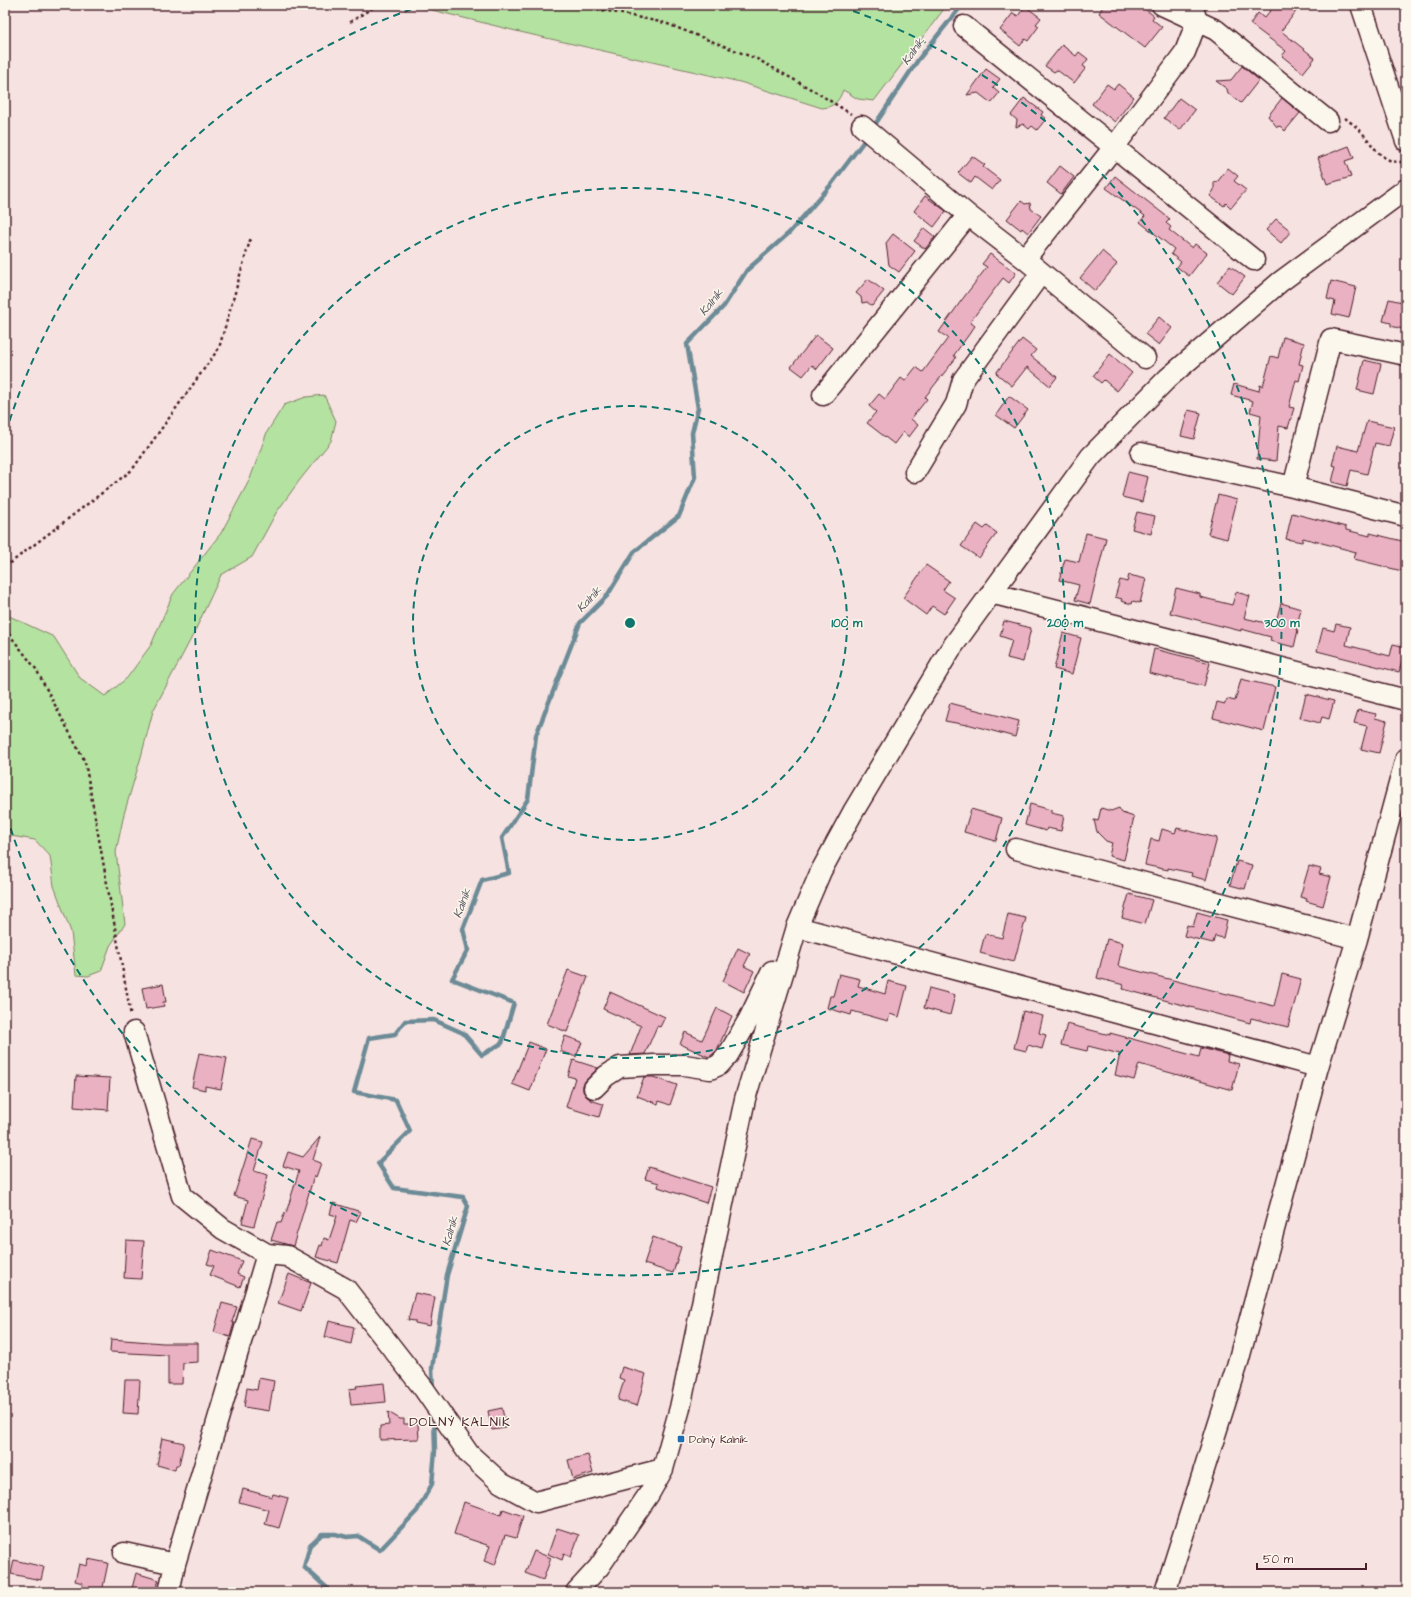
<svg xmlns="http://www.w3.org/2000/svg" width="1411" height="1597" viewBox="0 0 1411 1597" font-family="'Architects Daughter',sans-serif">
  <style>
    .green { fill: #b4e2a0; stroke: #7f8066 }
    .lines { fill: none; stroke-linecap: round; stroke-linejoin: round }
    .stream { stroke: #6c8b96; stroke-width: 4.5 }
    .building { fill: #eab1c3; stroke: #4a1f2b }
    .minor-casing { stroke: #4a1f2b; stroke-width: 23 }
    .path { stroke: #4a1f2b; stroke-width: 2.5; stroke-dasharray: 3 3; stroke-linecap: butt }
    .minor { stroke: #fbf7ec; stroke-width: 20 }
    .ring { fill: none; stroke: #0f766e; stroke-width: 2; stroke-dasharray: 7 5 }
    .poi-dot { fill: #1f6fb2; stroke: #fbf7ec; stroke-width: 1.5 }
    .labels { text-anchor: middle; stroke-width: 3; stroke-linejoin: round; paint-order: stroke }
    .poi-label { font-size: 11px; fill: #4a1f2b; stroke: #fbf7ec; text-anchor: start }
    .water-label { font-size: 12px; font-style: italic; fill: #5b5560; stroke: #fbf7ec }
    .quarter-label { font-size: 13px; letter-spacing: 1px; fill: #4a1f2b; stroke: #fbf7ec }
    .centre { fill: #0f766e; stroke: #fbf7ec; stroke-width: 2 }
    .ring-label { font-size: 12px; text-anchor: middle; font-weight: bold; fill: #0f766e; stroke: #fbf7ec; stroke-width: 3; stroke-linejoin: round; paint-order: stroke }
  </style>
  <rect width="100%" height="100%" fill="#f6e2e0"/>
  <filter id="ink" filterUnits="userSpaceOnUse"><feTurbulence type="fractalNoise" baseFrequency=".025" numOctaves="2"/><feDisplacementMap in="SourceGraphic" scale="8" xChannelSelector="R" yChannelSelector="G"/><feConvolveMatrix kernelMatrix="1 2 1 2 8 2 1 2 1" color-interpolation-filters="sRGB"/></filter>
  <g filter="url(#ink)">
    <path class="green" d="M412,5H947L874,101L858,99L843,90C839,101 834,107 822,108L740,82L520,32Z
      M324,395L336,421L331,441L299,481L276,513L252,557L221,575L193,635L153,711L141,757L124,814L116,852L125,924L110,946L101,971L88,976L76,975L71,932L54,886L50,856L35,840L5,835V616L7,615L54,637L80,678L105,696L127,678L151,645L173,594L221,533L250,479L267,432L284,405L306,397Z"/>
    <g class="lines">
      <path class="stream" d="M872,129L918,60L962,5
        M433,1389L432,1368L447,1275L468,1206L463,1197L394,1188L378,1163L410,1131L396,1100L354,1092L369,1038L395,1034L405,1021L434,1020L463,1033L482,1055L502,1043L514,1003L452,979L468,950L463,929L482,880L509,873L502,838L528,799L536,735L580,623L607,596L634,552L679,516L695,477L692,433L698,408L687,344L724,306L747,270L789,233L830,186L867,137
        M328,1592L327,1588L304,1567L310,1545L322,1534H335L347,1537L358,1536L380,1550L417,1511L432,1484L435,1451L434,1415"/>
    </g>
    <path class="building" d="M1104,5H1140L1154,16L1152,19L1162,27L1145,48L1099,13Z
      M1275,5H1301L1281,31L1315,58L1303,73L1282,56L1286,51L1250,24L1258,13L1264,18Z
      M1025,6L1041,18L1036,24L1039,26L1028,41L1025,39L1020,46L1000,30L1013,13L1018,16Z
      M1062,45L1076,56L1079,52L1088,59L1083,66L1086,68L1074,83L1057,70L1054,72L1045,66Z
      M1242,66L1259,80L1241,103L1228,93L1227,89L1216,81L1231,80Z
      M986,69L1000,79L993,88L999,93L991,103L978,93L967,95Z
      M1107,84L1114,89L1118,84L1134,97L1115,122L1092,104Z
      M1024,98L1043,112L1041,115L1046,119L1037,130L1032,126L1029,129L1023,124L1016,127L1017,120L1011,115Z
      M1179,98L1195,110L1180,130L1164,118Z
      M1282,98L1300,113L1285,131L1280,126L1277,127L1268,116Z
      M1349,146L1354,158L1345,161L1351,177L1327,184L1318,158Z
      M972,156L985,165L983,167L1000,180L992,190L975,177L971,183L958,173Z
      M1060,166L1074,177L1061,194L1047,183Z
      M1228,168L1238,176L1234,181L1246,190L1231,208L1226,203L1224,206L1210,196L1214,190V182L1218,181Z
      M1115,176L1170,219L1166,223L1171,227L1169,230L1192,248L1195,244L1207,253L1189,276L1177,267L1181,262L1171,254L1174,249L1140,222L1145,216L1106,188Z
      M925,196L946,211L934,227L914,211Z
      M1021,201L1025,204L1030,203L1031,209L1041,216L1028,233L1022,228L1021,230L1007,219Z
      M1276,219L1291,231L1281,243L1266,230Z
      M924,228L935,237L925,249L914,241Z
      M893,234L915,251L899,272L889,265L886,243Z
      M1102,251L1117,264L1095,291L1080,278Z
      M990,254L1016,273L1009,283L1003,278L970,322L975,326L954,355L956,358L925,397L927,399L911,419L918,425L909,437L903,432L894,444L867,423L876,412L869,406L879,394L885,399L901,378L905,381L916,367L923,372L948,338L939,332L961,301L987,267L982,264Z
      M1230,266L1245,277L1232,294L1217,282Z
      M868,279L884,291L872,306L867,302L862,303L861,297L856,293Z
      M1331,281L1356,287L1349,318L1332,314L1335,301L1327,299Z
      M1389,299L1406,303V330L1391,326V323L1383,321Z
      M1159,317L1172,328L1159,345L1145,334Z
      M816,335L833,348L817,369L812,365L803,376L791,367Z
      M1283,337L1304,343L1299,364L1303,365L1299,381L1296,380L1289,407L1294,408L1288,428L1279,426L1276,461L1257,459L1261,415L1250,412L1253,401L1231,395L1234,384L1259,391L1260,385L1263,386L1271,356L1278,358Z
      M1022,339L1036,350L1031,356L1057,377L1050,386L1027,367L1012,386L996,373Z
      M1110,354L1132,373L1117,391L1104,380L1101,383L1093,376Z
      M1364,360L1381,364L1374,394L1357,390Z
      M1009,396L1028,410L1014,428L996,415Z
      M1188,410L1201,413L1194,439L1181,436Z
      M1367,421L1394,427L1389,446L1375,443L1367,474L1351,470L1347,486L1332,482L1336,466L1332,465L1337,446L1358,451Z
      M1128,472L1148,477L1142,502L1122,497Z
      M1218,495L1237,500L1227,539L1208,534Z
      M1137,512L1155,516L1151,534L1132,529Z
      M1292,513L1346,527V530L1370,536V533L1406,542V572L1354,559L1356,552L1303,538L1302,542L1286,539Z
      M977,524L984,529L987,526L997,533L979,558L961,546Z
      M1086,533L1106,538L1090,604L1075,600L1079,585L1059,580L1065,559L1079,562Z
      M926,565L949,581L943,590L955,598L944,614L932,606L926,615L903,598Z
      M1129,575L1146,579L1140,603L1133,601L1132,604L1121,601L1122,599L1115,597L1120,580L1127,582Z
      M1176,588L1200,594V597L1232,605L1236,592L1250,596L1244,618L1275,625L1281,603L1301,609L1296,630H1298L1294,647L1270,641L1271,637L1241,629V631L1170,613Z
      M1004,621L1031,628L1023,662L1007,658L1012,640L1000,636Z
      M1336,624L1350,627L1346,645L1390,656L1393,644L1406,647L1399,672L1317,651L1323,628L1334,631Z
      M1063,633L1081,638L1072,674L1054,669Z
      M1154,649L1210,663L1204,686L1149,673Z
      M1241,679L1275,687L1264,731L1213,718L1217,702L1225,704L1227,699L1235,701Z
      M1306,694L1334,701L1329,719L1322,717L1320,723L1300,718Z
      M950,703L1019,721L1015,737L967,724V725L945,721Z
      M1358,710L1376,714L1375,718L1387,721L1379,753L1361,749L1367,726L1354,723Z
      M1030,804L1051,810V813L1064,816L1061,831L1047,828L1046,831L1025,825Z
      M1101,808L1111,811L1119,808L1122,813L1134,817L1124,860L1109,856L1112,843L1106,841L1097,832L1094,820L1098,821Z
      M971,809L1002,818L996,841L964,832Z
      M1177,828L1217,838L1206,880L1191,876L1192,873L1168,868V870L1145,865L1151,839L1159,841L1162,829L1175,833Z
      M1237,861L1252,865L1245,889L1230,885Z
      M1309,866L1321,869L1319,874L1331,877L1323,906L1306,901L1307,899L1300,897Z
      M1129,894L1152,900L1145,924L1122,918Z
      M1197,912L1227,920L1223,938L1215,936L1213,943L1184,936L1187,925L1193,927Z
      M1008,914L1026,918L1014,962L980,953L985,934L1002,938Z
      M1107,939L1123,943L1118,966L1274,1006L1282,974L1301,979L1288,1027L1251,1018L1250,1023L1123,989L1124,985L1097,978Z
      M738,948L750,954L744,966L754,971L744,992L723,981Z
      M568,970L588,977L567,1032L547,1024Z
      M839,974L860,979L858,986L885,994L888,981L907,986L899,1017L890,1014L888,1021L852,1011L851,1015L827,1008L830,996H833Z
      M163,984L166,1002H163L164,1006L146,1009L142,988Z
      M929,988L955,995L950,1015L924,1008Z
      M610,992L665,1017L660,1027L657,1026L645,1054L630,1055L641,1026L603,1009Z
      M717,1008L732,1016L717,1050L712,1055L709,1057L680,1044L685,1032L702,1040Z
      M1023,1011L1043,1016L1039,1033L1046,1035L1042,1049L1028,1045L1026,1051L1014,1048Z
      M1067,1024L1110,1035V1033L1199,1057L1201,1048L1228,1055L1227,1061L1239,1064L1232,1090L1139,1064L1134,1080L1115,1075L1120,1054L1088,1046L1087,1051L1061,1045Z
      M565,1036L582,1042L576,1057L560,1051Z
      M529,1042L546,1049L530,1091L512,1084Z
      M199,1053L227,1058L221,1089L205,1086V1090L192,1087Z
      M573,1060L598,1068L586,1080L583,1085V1091L586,1096L590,1099V1100L603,1104L599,1117L566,1107L575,1078L568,1076Z
      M76,1076L110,1078L108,1110L74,1107Z
      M644,1077H653L677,1085L670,1105L659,1101L658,1104L637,1096Z
      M320,1137L313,1160L321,1163L316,1177L314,1176L293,1246L271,1240L277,1222L281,1223L285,1212L286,1213L299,1171L283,1166L288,1152L303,1157Z
      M252,1139L263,1142L254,1171L268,1175L254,1226L242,1223L248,1200L234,1196Z
      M649,1167L711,1187L706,1203L658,1187L659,1183L645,1179Z
      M333,1203L361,1212L356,1222L350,1220L338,1263L316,1257L320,1245L322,1246L324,1238L329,1240L337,1216L330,1214Z
      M653,1237L681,1247L673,1273L644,1264Z
      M126,1240L144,1241L141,1279L124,1278Z
      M212,1250L242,1261L237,1274L244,1277L240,1287L210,1275L214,1266L207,1264Z
      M289,1274L311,1283L301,1311L278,1303Z
      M415,1293L435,1297L430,1326L415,1323V1321L408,1320Z
      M222,1303L237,1307L232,1322L234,1323L230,1337L214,1332Z
      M329,1321L354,1327L351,1344L325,1337Z
      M111,1339L163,1343H198V1362L183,1363L182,1384H168V1355L110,1352Z
      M622,1367L646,1374L637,1406L618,1400L624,1380L619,1378Z
      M259,1378L274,1381L269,1411L244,1407L247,1388L257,1390Z
      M125,1380H140L138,1414L123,1413Z
      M384,1383L386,1402L351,1405L349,1389L357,1388L356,1386Z
      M502,1408L506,1428L492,1430L488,1411Z
      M388,1412L400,1419H404V1424H418L419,1439L380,1440V1426L389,1425Z
      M162,1438L184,1443L179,1465H176L175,1470L157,1465Z
      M588,1455L593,1473L573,1479L568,1460Z
      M243,1489L272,1497L273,1494L288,1498L279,1528L265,1524L269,1510L239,1502Z
      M464,1502L501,1515L503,1509L523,1516L516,1538L505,1535L495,1565L484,1561L490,1546L454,1534Z
      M557,1528L579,1535L571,1557L564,1554L562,1560L548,1554Z
      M534,1551L551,1558L543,1580L525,1573Z
      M88,1559L108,1563L102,1592H81L83,1583L75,1581L79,1564L87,1566Z
      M14,1560L44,1567L41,1580L11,1574Z
      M136,1573L159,1580L155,1592H131Z"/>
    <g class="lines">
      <g class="minor-casing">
        <path id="minor" d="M1162,5L1216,30L1328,121
          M1361,5L1406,141
          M964,26L1254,260
          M862,126L968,215L1025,259
          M1145,358L1025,259L1115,146L1185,52L1197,21L1192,5
          M823,395L968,215
          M1141,453L1293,487L1406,516
          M915,472L956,404L963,380L1041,273
          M1293,487L1331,339L1406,355
          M991,593L1406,700
          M1016,849L1357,939
          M797,927L1318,1067
          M134,1032L182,1196L223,1229L267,1254L287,1256L346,1289L424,1389L469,1454L501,1483L536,1502L663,1469
          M594,1088L606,1076L620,1067L654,1065H684L710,1069L719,1065L728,1055L749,1019L772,971
          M124,1553L175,1564
          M169,1592L175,1564L267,1254
          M576,1592L599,1567L649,1494L663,1469L680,1408L745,1099L797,927L821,871L853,812L950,650L1091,456L1168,378L1280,282L1406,189
          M1165,1592L1237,1366L1318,1067L1357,939L1406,758"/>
      </g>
      <path class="path" d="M579,5L665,23L757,59L816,92L851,114
        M350,22L377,5
        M1345,118C1351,123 1359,128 1364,135C1376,149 1384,166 1406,161
        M5,567L132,470L219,348L251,237
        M5,629L36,669L85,762L131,1016"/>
      <use href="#minor" class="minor"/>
    </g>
  </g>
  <g class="ring">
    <circle cx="630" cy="623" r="217"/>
    <circle cx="630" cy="623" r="435"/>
    <path d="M6 432A652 652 0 0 1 418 7M842 7A652 652 0 1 1 6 814"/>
  </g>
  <rect class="poi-dot" x="677" y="1435" width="8" height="8" rx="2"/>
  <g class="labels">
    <g class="poi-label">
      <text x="689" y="1443">Dolný Kalník</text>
    </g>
    <g class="water-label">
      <text transform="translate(913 51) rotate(-54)" y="4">Kalník</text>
      <text transform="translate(711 302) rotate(-51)" y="4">Kalník</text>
      <text transform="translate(589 599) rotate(-47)" y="4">Kalník</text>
      <text transform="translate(462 903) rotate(-69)" y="4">Kalník</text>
      <text transform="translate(450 1231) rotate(-73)" y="4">Kalník</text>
    </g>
    <g class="quarter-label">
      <text x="460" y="1426">DOLNÝ KALNÍK</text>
    </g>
  </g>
  <circle cx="630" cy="623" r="6" class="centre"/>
  <g class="ring-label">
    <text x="847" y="627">100 m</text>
    <text x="1065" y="627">200 m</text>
    <text x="1282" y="627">300 m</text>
  </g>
  <rect width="1411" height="1597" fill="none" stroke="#fbf7ec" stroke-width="20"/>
  <rect x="10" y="10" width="1391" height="1577" fill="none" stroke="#4a1f2b" stroke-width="1.5" filter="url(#ink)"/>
  <path d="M1257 1563v6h109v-6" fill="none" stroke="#4a1f2b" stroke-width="2"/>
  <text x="1263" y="1563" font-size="12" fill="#4a1f2b" stroke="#fbf7ec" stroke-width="3" paint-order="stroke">50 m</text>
</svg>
